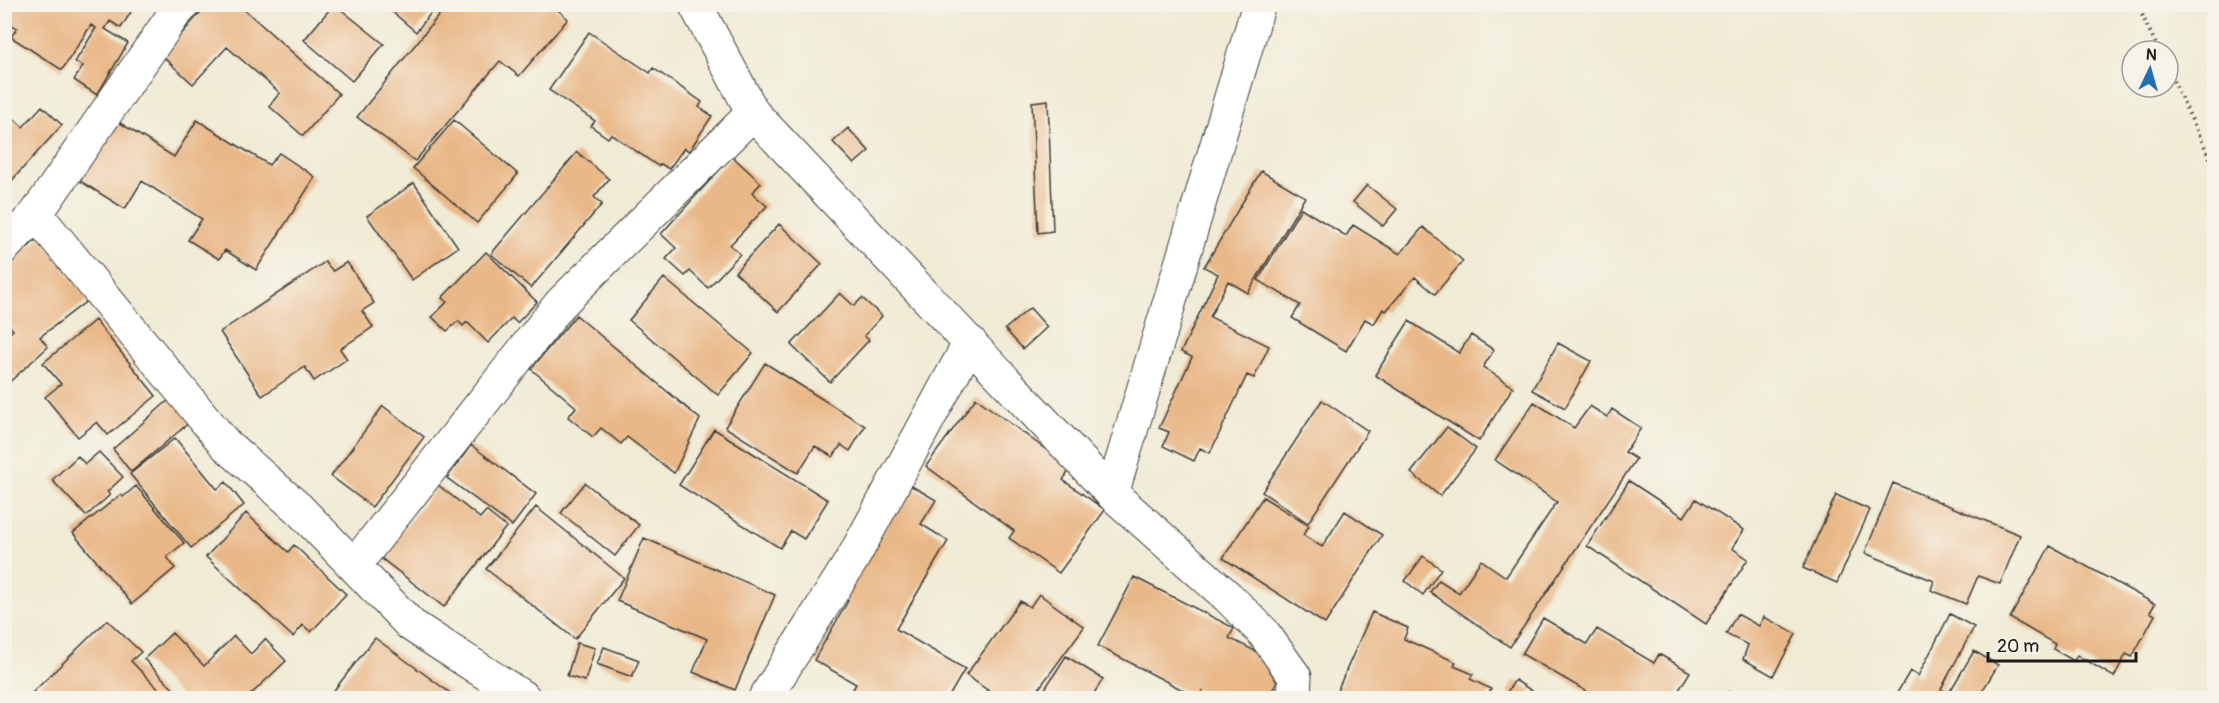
<svg xmlns="http://www.w3.org/2000/svg" width="2219" height="703" viewBox="0 0 2219 703" font-family="Pangolin,sans-serif">
  <style>
    .building { fill: #e9b888 }
    .lines { fill: none; stroke-linecap: round; stroke-linejoin: round }
    .minor-casing { stroke: #3c3b38; stroke-width: 35 }
    .path { stroke: #3c3b38; stroke-width: 4; stroke-dasharray: 1.5 4.5; stroke-linecap: butt }
    .minor { stroke: #fff; stroke-width: 33 }
  </style>
  <rect width="100%" height="100%" fill="#f7f3e8"/>
  <filter id="ink" filterUnits="userSpaceOnUse"><feTurbulence type="fractalNoise" baseFrequency=".0167" numOctaves="2"/><feDisplacementMap in="SourceGraphic" scale="12" xChannelSelector="R" yChannelSelector="G"/><feConvolveMatrix kernelMatrix="1 2 1 2 8 2 1 2 1" color-interpolation-filters="sRGB"/></filter>
  <filter id="wash" filterUnits="userSpaceOnUse"><feTurbulence type="fractalNoise" baseFrequency=".008" numOctaves="4" result="noise"/><feDisplacementMap in="SourceGraphic" scale="24" xChannelSelector="R" yChannelSelector="G"/><feGaussianBlur stdDeviation="1.35" result="paint"/><feColorMatrix in="noise" values="0 0 0 0 0 0 0 0 0 0 0 0 0 0 0 0 0 1.4 0 .05"/><feComposite in="paint" operator="in"/></filter>
  <g filter="url(#wash)">
    <rect width="100%" height="100%" fill="#f0ebd5"/>
    <g id="blocks">
      <path class="building" d="M4,4H131L134,7L121,28L110,21L105,29L128,43L97,95L74,80L83,66L75,62L96,28L91,25L62,70L11,37L17,28L4,20Z
        M208,4H238L339,94L303,136L269,106L280,93L227,47L193,84L162,56Z
        M334,4L384,44L352,81L304,40Z
        M383,4H438L416,32Z
        M448,4H551L568,19L519,76L500,61L415,161L357,117Z
        M589,32L650,73L653,68L702,102L699,107L712,116L689,151L684,148L669,169L661,164L658,166L611,134L608,138L591,126L595,121L549,90Z
        M1048,100L1053,231L1038,233L1032,102Z
        M42,106L62,125L5,188V110L23,127Z
        M197,120L269,165L279,153L315,177L256,270L225,250L219,259L188,240L202,219L142,181L125,209L80,181L117,121L174,157Z
        M454,120L518,174L477,223L413,168Z
        M848,128L869,151L854,164L833,142Z
        M577,152L609,179L594,197L602,204L531,288L491,254Z
        M732,156L761,183L752,193L767,206L730,245L740,254L708,288L690,271L685,276L666,259L676,248L661,234Z
        M1261,171L1305,197L1248,293L1228,281L1210,317L1269,346L1254,378L1247,375L1210,453L1200,448L1194,461L1163,446L1169,432L1159,428L1192,357L1181,352L1218,274L1204,267Z
        M414,183L458,247L412,280L367,216Z
        M1367,185L1397,209L1383,226L1353,202Z
        M1301,208L1346,236L1353,225L1400,254L1423,227L1463,261L1435,294L1415,277L1386,311L1383,309L1374,324L1365,319L1346,351L1292,318L1300,305L1258,280Z
        M779,224L822,264L778,312L735,272Z
        M40,236L88,300L40,337L48,347L4,387V339L13,330L4,320V269Z
        M486,252L537,302L517,323L512,318L488,343L467,322L463,326L458,321L447,331L432,317L447,302L442,298Z
        M325,262L333,271L347,262L374,303L362,311L373,327L340,349L347,359L314,381L305,367L262,396L220,332Z
        M664,278L753,353L718,395L629,320Z
        M840,293L854,306L862,298L882,316L864,336L869,340L830,382L791,345Z
        M1030,308L1047,327L1023,349L1005,329Z
        M576,315L700,419L674,473L627,437L621,444L601,428L593,437L568,417L576,407L531,369Z
        M95,320L156,396L108,435L97,422L78,437L45,397L61,384L43,363Z
        M1409,321L1459,353L1471,335L1494,350L1483,367L1513,387L1479,441L1375,375Z
        M1558,343L1591,361L1565,408L1532,390Z
        M765,363L865,426L850,451L841,445L833,457L815,446L798,473L725,427Z
        M171,398L191,421L131,472L113,449Z
        M976,398L1071,468L1063,480L1105,510L1059,573L1009,538L1014,531L926,466Z
        M1322,400L1368,431L1308,523L1262,492Z
        M1534,402L1574,428L1590,406L1607,417L1612,409L1641,428L1625,452L1636,459L1510,647L1430,592L1439,580L1459,593L1481,560L1506,577L1557,502L1495,460Z
        M383,406L424,437L372,507L331,476Z
        M1447,427L1476,449L1440,496L1411,473Z
        M714,429L828,500L804,539L791,531L780,548L679,485Z
        M175,438L217,489L226,482L244,505L191,548L130,474Z
        M471,445L536,494L512,526L447,478Z
        M99,452L123,477L107,492L110,495L86,516L52,480L78,456L85,464Z
        M1629,481L1684,517L1696,499L1744,530L1732,548L1748,559L1706,624L1587,546Z
        M585,483L639,525L615,556L561,513Z
        M1893,483L2020,535L2000,584L1978,576L1966,604L1931,590L1934,581L1865,553Z
        M438,485L480,518L486,511L506,527L444,607L381,558Z
        M910,485L936,500L921,524L948,541L896,629L965,669L948,698H853L849,696L856,684L814,660L848,601L843,598Z
        M136,486L184,543L167,557L175,568L132,604L73,533L121,494L123,497Z
        M1836,495L1870,510L1837,583L1803,568Z
        M1263,497L1309,526L1303,535L1322,547L1345,511L1382,535L1325,624L1223,558Z
        M536,507L624,578L575,639L486,569Z
        M246,513L288,552L294,545L346,594L311,632L303,625L293,637L206,557Z
        M644,538L775,595L735,690L693,672L707,639L617,601Z
        M2050,546L2155,604L2150,612L2155,615L2132,657L2126,654L2114,677L2077,655L2074,661L2053,649L2055,644L2010,618Z
        M1423,556L1441,569L1423,595L1405,581Z
        M1134,577L1234,628L1229,638L1259,653L1277,682L1268,698H1199L1203,690L1198,698L1098,646Z
        M1039,594L1084,627L1032,698H999L966,675L1020,601L1030,607Z
        M1372,612L1408,628L1404,639L1456,662L1454,666L1473,674L1470,679L1491,689L1487,698H1334Z
        M1737,614L1759,626L1764,617L1796,634L1773,676L1743,659L1748,645L1726,634Z
        M1950,614L1974,627L1941,689L1946,692L1942,698H1894L1910,671L1918,676Z
        M1543,618L1587,644L1597,629L1654,663L1659,654L1690,672L1674,698H1598L1522,654Z
        M107,620L141,652L131,661L167,698H27Z
        M172,633L204,666L234,636L251,654L265,639L286,661L247,698H182L144,659Z
        M375,638L457,698H328Z
        M577,643L595,648L585,681L567,676Z
        M604,647L639,660L632,677L597,664Z
        M1974,651L1998,665L1978,698H1946Z
        M1066,656L1103,679L1091,698H1039Z
        M1515,680L1532,691L1527,698H1518L1507,692Z
        M1728,692L1739,698H1724Z"/>
    </g>
  </g>
  <g filter="url(#ink)">
    <use href="#blocks" fill-opacity="0" stroke="#3c3b38" stroke-width="1.5"/>
    <g class="lines">
      <g class="minor-casing">
        <path id="minor" d="M695,4L753,113L1112,494L1228,597L1263,632L1295,677L1294,698
          M36,214L225,444L299,509L411,625L524,698
          M4,247L36,214L175,13L184,4
          M1112,494L1259,4
          M354,566L560,304L753,113
          M765,698L853,558L970,342"/>
      </g>
      <path class="path" d="M2137,4L2159,51
        M2168,70L2214,166"/>
      <use href="#minor" class="minor"/>
    </g>
  </g>
  <rect width="2219" height="703" fill="none" stroke="#f7f3e8" stroke-width="24"/>
  <g transform="translate(2150 69) rotate(5)"><circle r="28" fill="#f7f3e8" stroke="#9f9d96" stroke-width="1.5"/>
  <path d="M0-4.5L10 22L0 15L-10 22Z" fill="#1f6fb2"/>
  <text y="-9" font-size="16" font-weight="bold" text-anchor="middle" fill="#1c1c1c">N</text>
  </g>
  <path d="M1988 652v9h148v-9" fill="none" stroke="#1c1c1c" stroke-width="3"/>
  <text x="1997" y="652" font-size="18" fill="#1c1c1c" stroke="#f7f3e8" stroke-width="4.5" paint-order="stroke">20 m</text>
</svg>
